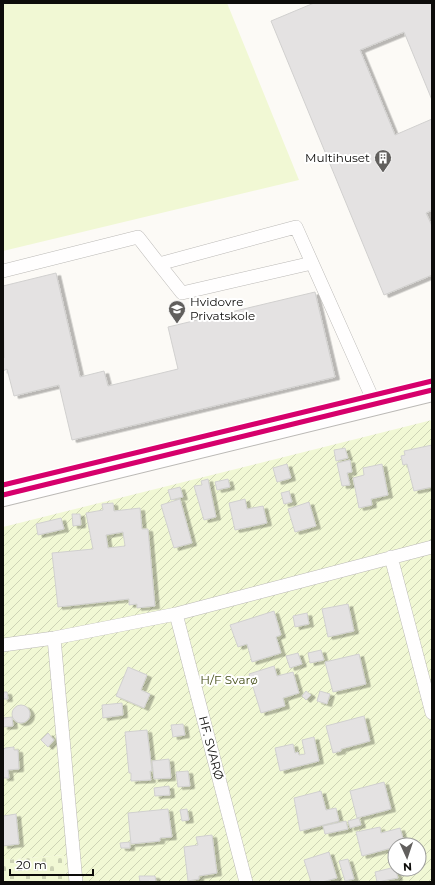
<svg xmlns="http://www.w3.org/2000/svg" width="435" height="885" viewBox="0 0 435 885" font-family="Montserrat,sans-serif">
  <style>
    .cemetery { fill: url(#cemetery-stones) }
    .park { fill: #f1f8d4 }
    .garden { fill: url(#garden-furrows); fill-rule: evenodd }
    .building { fill: #e4e2e2; stroke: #d1d0cf; fill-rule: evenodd; filter: url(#shadow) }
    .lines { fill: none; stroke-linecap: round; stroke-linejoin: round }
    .lane-casing { stroke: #bbb9b6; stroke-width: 14 }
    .street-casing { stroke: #bbb9b6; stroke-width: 24 }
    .lane { stroke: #fffefe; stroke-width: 13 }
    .street { stroke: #fffefe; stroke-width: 22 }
    .cycleway-casing { stroke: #fff; stroke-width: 8 }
    .cycleway { stroke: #d6006c; stroke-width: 5 }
    .labels { text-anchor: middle; stroke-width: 4; stroke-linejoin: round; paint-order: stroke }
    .poi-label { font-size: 12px; fill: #0d0c0a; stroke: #fff; text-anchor: end }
    .park-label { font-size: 12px; fill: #454f18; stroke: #fff }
    .street-label { font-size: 12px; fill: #0d0c0a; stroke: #fff }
  </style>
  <defs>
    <pattern id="cemetery-stones" width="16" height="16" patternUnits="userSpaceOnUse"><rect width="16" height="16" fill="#f1f8d4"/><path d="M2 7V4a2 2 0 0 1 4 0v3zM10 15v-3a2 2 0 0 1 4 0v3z" fill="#cdd3b5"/></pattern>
    <pattern id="garden-furrows" width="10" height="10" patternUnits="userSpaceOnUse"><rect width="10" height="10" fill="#f1f8d4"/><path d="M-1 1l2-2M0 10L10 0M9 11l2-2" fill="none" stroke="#cdd3b5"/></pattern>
    <filter id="shadow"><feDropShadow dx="4.5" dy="2.5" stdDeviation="0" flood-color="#0004"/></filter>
  </defs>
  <rect width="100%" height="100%" fill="#fcfaf6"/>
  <path class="cemetery" d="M64,855L66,882H3V860Z"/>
  <path class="park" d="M3,3H227L299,180L3,251Z"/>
  <path class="garden" d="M432,420V882H66L64,855L3,860V527ZM395,845H419V869H395Z"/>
  <path class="building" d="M314,3H432V100L404,32L360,50L395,135L432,119V210L426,213L432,226V275L384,295L271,21Z
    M56,273L80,377L104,371L108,386L178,369L168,327L315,292L335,377L72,440L59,385L14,396L7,369L3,371V358H4L3,286Z
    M432,445V487L414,491L407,464L403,465L401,456L405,455L404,451Z
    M345,448L348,458L336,461L334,450Z
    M350,460L352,472L347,473L350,485L342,486L337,463Z
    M287,464L291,478L277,482L273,468Z
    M382,464L388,495L371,499L372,505L359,508L353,478L364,475L363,468Z
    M208,479L216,517L204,520L194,486L202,485L201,481Z
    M228,479L230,487L217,490L215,482Z
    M180,487L183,497L171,500L168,490Z
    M289,491L292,502L284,504L281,493Z
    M180,499L192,543L174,548L161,505Z
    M245,499L247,509L263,506L267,523L235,530L229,503Z
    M309,502L316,526L295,532L288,509Z
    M113,503L114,511L140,508L142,529H148L155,606L137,608V604L129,605V599L58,607L52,553L93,549L86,513L103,510L102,504ZM123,532L125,546L108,548L106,535Z
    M72,514H80L81,525L73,526Z
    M61,518L64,529L38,535L36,524Z
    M348,604L354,631L328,637L322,609Z
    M274,611L281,635L276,637L281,653L252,662L247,644L238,647L230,625Z
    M307,613L309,624L295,627L293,616Z
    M321,650L324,660L310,663L308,653Z
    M298,653L302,664L290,668L286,656Z
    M359,654L366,684L333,692L325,662Z
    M274,666L277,676L293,672L299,693L283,698L285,706L261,713L249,674Z
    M128,667L147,675L141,690L150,694L144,708L116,696Z
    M306,691L311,695L306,700L302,696Z
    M320,691L330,694L327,704L317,701Z
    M3,692H7L8,699H3Z
    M122,703L123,715L103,718L102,705Z
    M12 714a9 9 0 1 1 18 0a9 9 0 1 1-18 0Z
    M364,716L370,741L341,749V751L333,753L326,726Z
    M12,717L13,726L3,727V718Z
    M183,724L185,735L173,737L171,725Z
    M147,730L152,771H150L151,780L131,781V773H129L125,732Z
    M48,733L54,740L48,747L41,740Z
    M314,737L319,761L280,771L275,748L293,744L295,753L298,752L299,755L305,754L302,740Z
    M14,747V750H18L19,769L8,770L9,778H3V750L5,748Z
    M169,759L171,778L154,779L152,761Z
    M188,771L190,786L178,787L176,772Z
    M384,782L391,809L357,818L350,791Z
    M169,786L170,795L155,796L154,788Z
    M321,791L326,810L336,808L339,821L300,831L294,798Z
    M168,809L172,837L160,838V841L131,844L128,813Z
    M187,809L189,820L182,821L180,810Z
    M16,814L19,844L3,846V816Z
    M359,818L361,825L350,828L348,821Z
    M346,821L348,829L325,834L323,826Z
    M380,827L381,833L400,828L405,845H395V847L362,856L356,832Z
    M212,835L217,873L199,876V879L188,881L184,847L198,845L196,837Z
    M130,842V848H121L120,843Z
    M329,852L337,878L322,882H311L304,860Z
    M348,859L354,879L345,881L339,861Z
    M395,867L398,878L377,882L375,872Z
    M139,876H155L156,882H140Z"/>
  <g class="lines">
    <g class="lane-casing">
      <path id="lane" d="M159,264L182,293L312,263
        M3,271L138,237L159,264L296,227L375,404
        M391,557L432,713
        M176,614L246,882
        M54,638L76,882
        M3,645L54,638L176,614L432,547"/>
    </g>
    <g class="street-casing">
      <path id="street" d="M3,495L432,390"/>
    </g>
    <use href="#lane" class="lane"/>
    <use href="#street" class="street"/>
    <g class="cycleway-casing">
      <path id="cycleway" d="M3,485L432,381
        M3,495L432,390"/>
    </g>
    <use href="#cycleway" class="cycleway"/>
  </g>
  <defs>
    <g id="building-pin" transform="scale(0.9)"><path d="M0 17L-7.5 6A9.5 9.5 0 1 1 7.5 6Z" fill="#615f5d" stroke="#fff"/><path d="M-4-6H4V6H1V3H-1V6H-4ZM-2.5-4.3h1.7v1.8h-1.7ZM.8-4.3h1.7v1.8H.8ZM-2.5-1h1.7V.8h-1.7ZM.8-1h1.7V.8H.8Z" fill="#fff"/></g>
    <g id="school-pin" transform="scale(0.9)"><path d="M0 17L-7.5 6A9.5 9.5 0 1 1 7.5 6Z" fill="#615f5d" stroke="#fff"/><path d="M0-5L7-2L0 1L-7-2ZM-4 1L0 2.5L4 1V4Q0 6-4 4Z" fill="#fff"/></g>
  </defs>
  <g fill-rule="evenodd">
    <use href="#building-pin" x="383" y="158"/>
    <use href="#school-pin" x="177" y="309"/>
  </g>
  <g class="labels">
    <g class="poi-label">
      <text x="370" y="162">Multihuset</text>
      <text x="190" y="306" text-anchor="start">Hvidovre<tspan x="190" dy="14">Privatskole</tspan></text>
    </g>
    <g class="park-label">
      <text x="229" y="684">H/F Svarø</text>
    </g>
    <g class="street-label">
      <text transform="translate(211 748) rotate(75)" y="4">HF. SVARØ</text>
    </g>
  </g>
  <rect width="435" height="885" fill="none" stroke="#0d0c0a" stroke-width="8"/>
  <g transform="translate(407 857) rotate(177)"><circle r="19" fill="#ffffff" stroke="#9e9e9d"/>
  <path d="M0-3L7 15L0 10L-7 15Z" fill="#615f5d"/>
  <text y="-6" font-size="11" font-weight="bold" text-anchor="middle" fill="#0d0c0a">N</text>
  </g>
  <path d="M10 869v6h83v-6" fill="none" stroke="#0d0c0a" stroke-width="2"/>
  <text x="16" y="869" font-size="12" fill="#0d0c0a" stroke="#ffffff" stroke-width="3" paint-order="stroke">20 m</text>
</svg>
